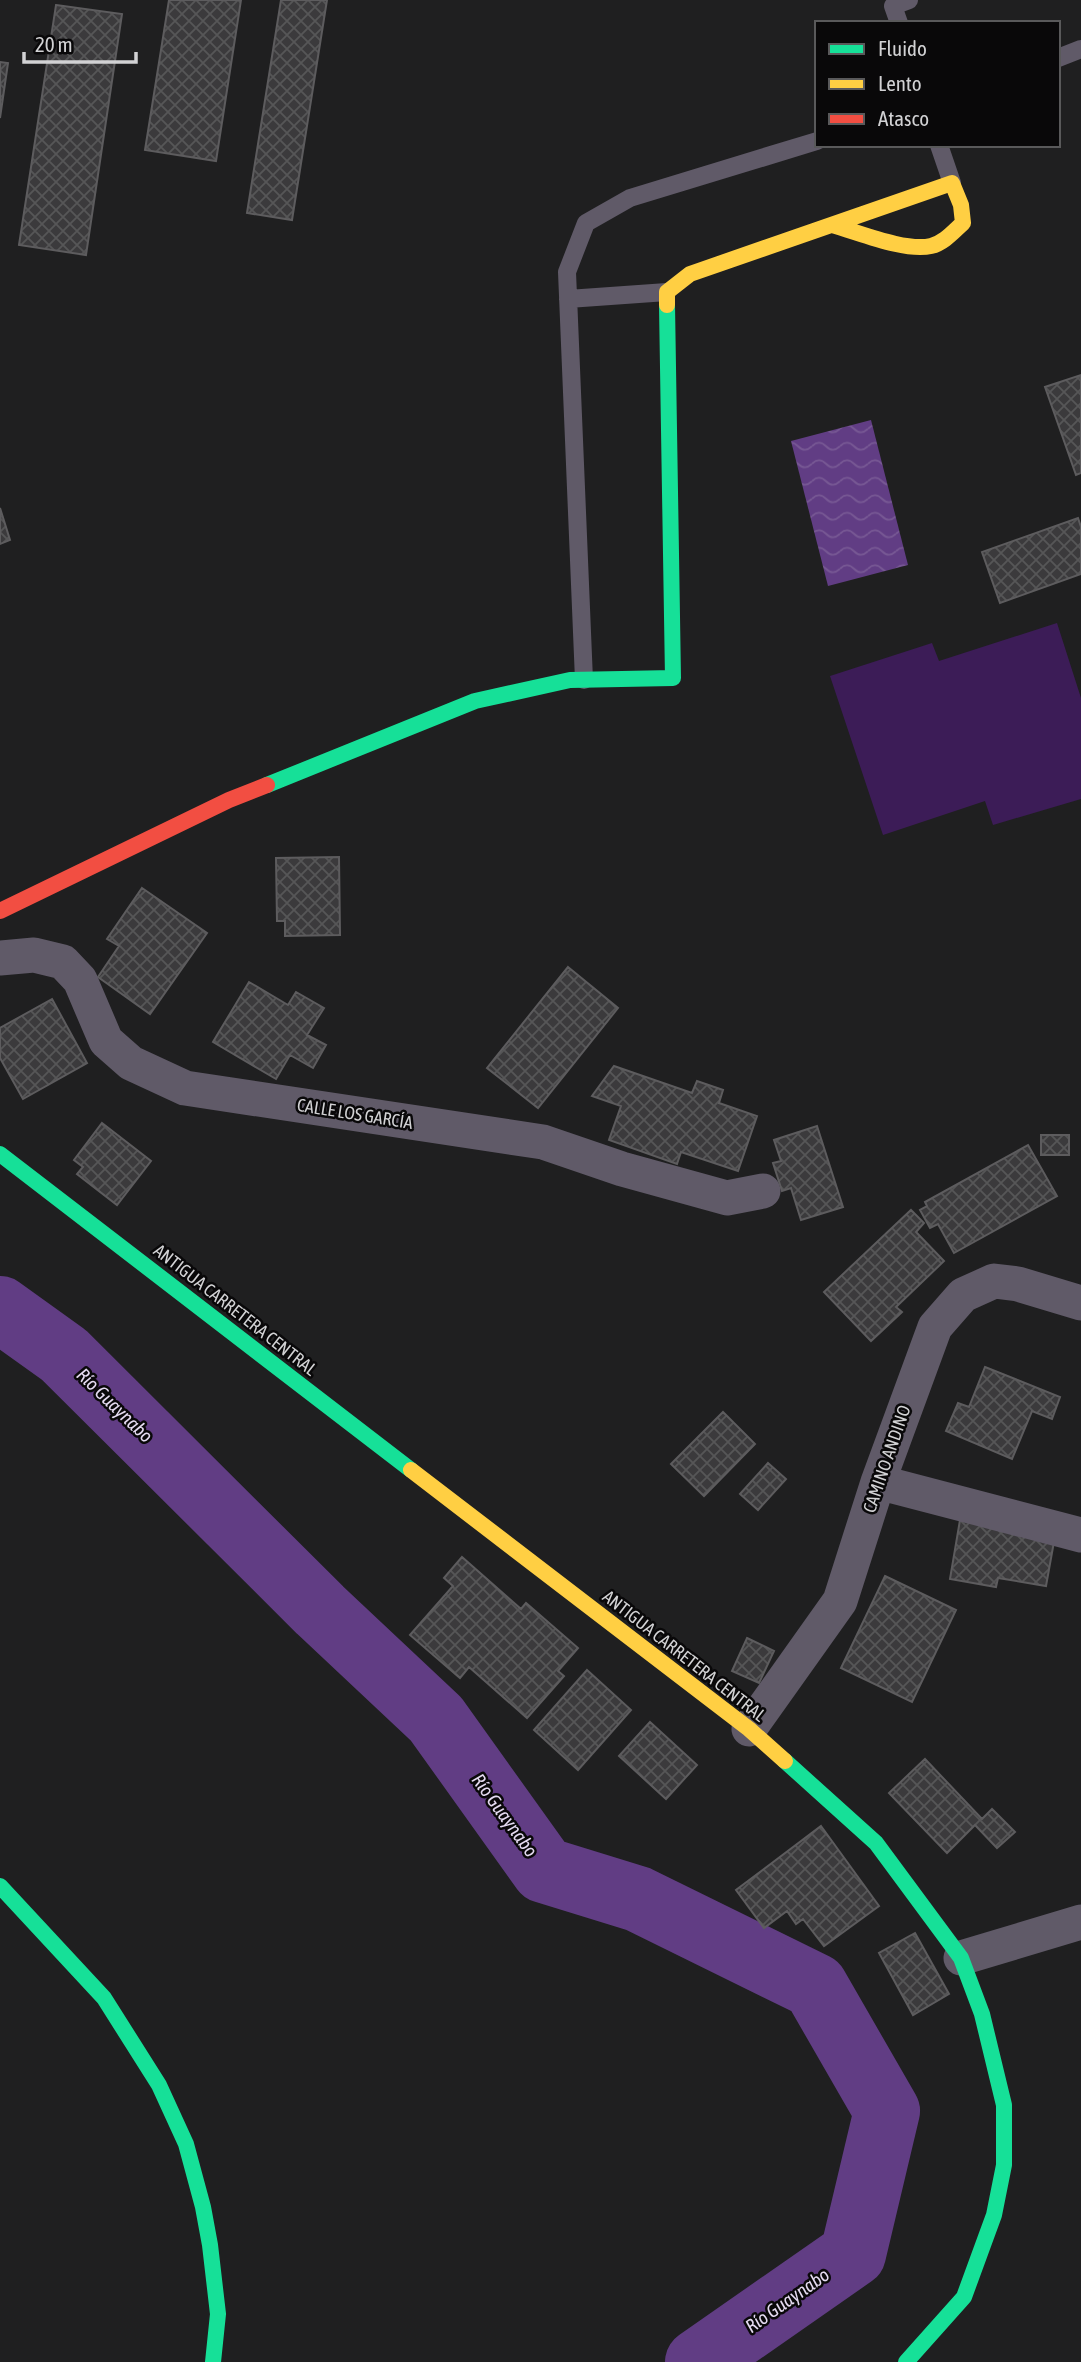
<svg xmlns="http://www.w3.org/2000/svg" width="1081" height="2362" viewBox="0 0 1081 2362" font-family="'Asap Condensed',sans-serif">
  <style>
    .green { fill: #3c1c57 }
    .water { fill: url(#water-waves) }
    .lines { fill: none; stroke-linecap: round; stroke-linejoin: round }
    .river { stroke: #613d84; stroke-width: 66 }
    .building { fill: url(#building-cross-hatch); stroke: #5d5c5e; stroke-width: 2 }
    .lane { stroke: #605a68; stroke-width: 18 }
    .street { stroke: #605a68; stroke-width: 35 }
    .fast { stroke: #16e098; stroke-width: 16 }
    .slow { stroke: #ffcf43; stroke-width: 16 }
    .jam { stroke: #f24e42; stroke-width: 16 }
    .labels { text-anchor: middle; stroke-width: 5; stroke-linejoin: round; paint-order: stroke }
    .street-label { font-size: 18px; fill: #d2d2d4; stroke: #090809 }
    .water-label { font-size: 19px; font-style: italic; fill: #e5dbf1; stroke: #090809 }
  </style>
  <defs>
    <pattern id="water-waves" width="16" height="10" patternUnits="userSpaceOnUse" patternTransform="scale(1.75)"><rect width="16" height="10" fill="#613d84"/><path d="M0 5q4-4 8 0t8 0" fill="none" stroke="#775894"/></pattern>
    <pattern id="building-cross-hatch" width="8" height="8" patternUnits="userSpaceOnUse" patternTransform="scale(1.75)"><rect width="8" height="8" fill="#3b3a3c"/><path d="M0 0l8 8M0 8l8-8" fill="none" stroke="#565657"/></pattern>
  </defs>
  <rect width="100%" height="100%" fill="#1f1f20"/>
  <path class="green" d="M1057,623L1081,698V799L993,825L985,801L883,835L830,676L932,643L939,661Z"/>
  <path class="water" d="M871,420L908,565L828,586L791,441Z"/>
  <g class="lines">
    <path class="river" d="M0,1309L64,1355L320,1610L436,1719L544,1870L638,1899L815,1986L887,2111L853,2254L698,2362"/>
  </g>
  <path class="building" d="M169,0H241L216,161L145,150Z
    M281,0H327L292,220L247,213Z
    M56,5L122,14L86,255L19,245Z
    M0,62L8,63L0,118Z
    M1081,375V473L1076,475L1045,387Z
    M0,508L10,540L0,544Z
    M1078,518L1081,527V574L1000,603L982,552Z
    M339,857L340,935L285,936V921H277L276,858Z
    M142,888L207,933L150,1014L98,977L119,946L107,939Z
    M568,967L618,1008L538,1108L487,1068Z
    M249,982L288,1005L296,992L324,1008L307,1035L326,1045L313,1068L290,1055L276,1079L213,1042Z
    M52,999L87,1063L23,1099L0,1058V1028Z
    M614,1066L692,1093L697,1081L723,1090L719,1103L757,1116L738,1171L681,1152L677,1164L609,1140L621,1106L592,1096Z
    M102,1123L151,1161L117,1205L77,1174L83,1167L74,1160Z
    M817,1126L843,1207L801,1220L791,1188L782,1191L773,1163L781,1161L774,1140Z
    M1041,1135H1069V1155H1041Z
    M1028,1145L1057,1196L954,1253L938,1224L930,1228L920,1210L927,1206L925,1202Z
    M911,1210L924,1223L916,1232L944,1261L896,1307L902,1312L871,1341L824,1292Z
    M985,1367L1060,1397L1052,1419L1032,1411L1012,1459L946,1431L958,1403L969,1407Z
    M723,1412L755,1444L704,1496L671,1464Z
    M768,1463L786,1479L758,1510L740,1494Z
    M960,1520L1055,1536L1046,1586L998,1578L996,1587L950,1579Z
    M462,1557L521,1609L526,1603L578,1648L558,1671L564,1676L527,1718L469,1667L460,1678L410,1635L453,1586L444,1578Z
    M885,1576L956,1610L912,1702L841,1668Z
    M747,1638L774,1651L759,1683L732,1671Z
    M587,1670L631,1710L578,1770L534,1730Z
    M650,1722L697,1765L666,1799L619,1756Z
    M925,1759L982,1819L992,1809L1015,1832L997,1848L975,1825L947,1853L889,1793Z
    M821,1826L879,1906L824,1946L803,1919L796,1924L787,1911L764,1928L736,1890Z
    M915,1933L949,1994L913,2015L879,1953Z"/>
  <g class="lines">
    <path class="lane" d="M899,23L893,6L909,0
      M1058,58L1081,49
      M939,145L952,183
      M568,299L667,292
      M584,680L567,272L586,223L630,198L817,141"/>
    <path class="street" d="M0,958L34,955L63,962L80,980L106,1041L131,1063L185,1088L543,1142L622,1169L727,1198L763,1191
      M878,1482L1081,1535
      M749,1729L840,1601L878,1482L935,1327L963,1295L994,1281L1018,1284L1081,1303
      M961,1958L1081,1922"/>
    <path class="fast" d="M267,785L475,701L570,680L673,678L667,305
      M0,1154L411,1470
      M785,1761L876,1843L961,1958L982,2014L1004,2105V2165L994,2215L964,2297L906,2362
      M0,1886L104,1998L159,2085L186,2144L203,2207L210,2245L218,2314L213,2362"/>
    <path class="slow" d="M667,305V292L690,274L952,183L961,205L963,223C954,231 944,243 931,246C905,252 858,232 832,225
      M411,1470L749,1729L785,1761"/>
    <path class="jam" d="M0,911L229,800L267,785"/>
  </g>
  <g class="labels">
    <g class="street-label">
      <text transform="translate(355 1114) rotate(9)" y="6">CALLE LOS GARCÍA</text>
      <text transform="translate(235 1310) rotate(38)" y="6">ANTIGUA CARRETERA CENTRAL</text>
      <text transform="translate(887 1459) rotate(-71)" y="6">CAMINO ANDINO</text>
      <text transform="translate(684 1656) rotate(38)" y="6">ANTIGUA CARRETERA CENTRAL</text>
    </g>
    <g class="water-label">
      <text transform="translate(115 1405) rotate(44)" y="7">Río Guaynabo</text>
      <text transform="translate(505 1815) rotate(54)" y="7">Río Guaynabo</text>
      <text transform="translate(787 2300) rotate(-35)" y="7">Río Guaynabo</text>
    </g>
  </g>
  <rect x="815" y="21" width="245" height="126" fill="#090809" stroke="#59595a" stroke-width="2"/>
  <rect x="829" y="44" width="35" height="10" fill="#16e098" stroke="#59595a" stroke-width="2"/>
  <text x="878" y="56" font-size="21" fill="#d2d2d4">Fluido</text>
  <rect x="829" y="79" width="35" height="10" fill="#ffcf43" stroke="#59595a" stroke-width="2"/>
  <text x="878" y="91" font-size="21" fill="#d2d2d4">Lento</text>
  <rect x="829" y="114" width="35" height="10" fill="#f24e42" stroke="#59595a" stroke-width="2"/>
  <text x="878" y="126" font-size="21" fill="#d2d2d4">Atasco</text>
  <path d="M24 52v10h112v-10" fill="none" stroke="#d2d2d4" stroke-width="3.5"/>
  <text x="35" y="52" font-size="21" fill="#d2d2d4" stroke="#090809" stroke-width="5" paint-order="stroke">20 m</text>
</svg>
